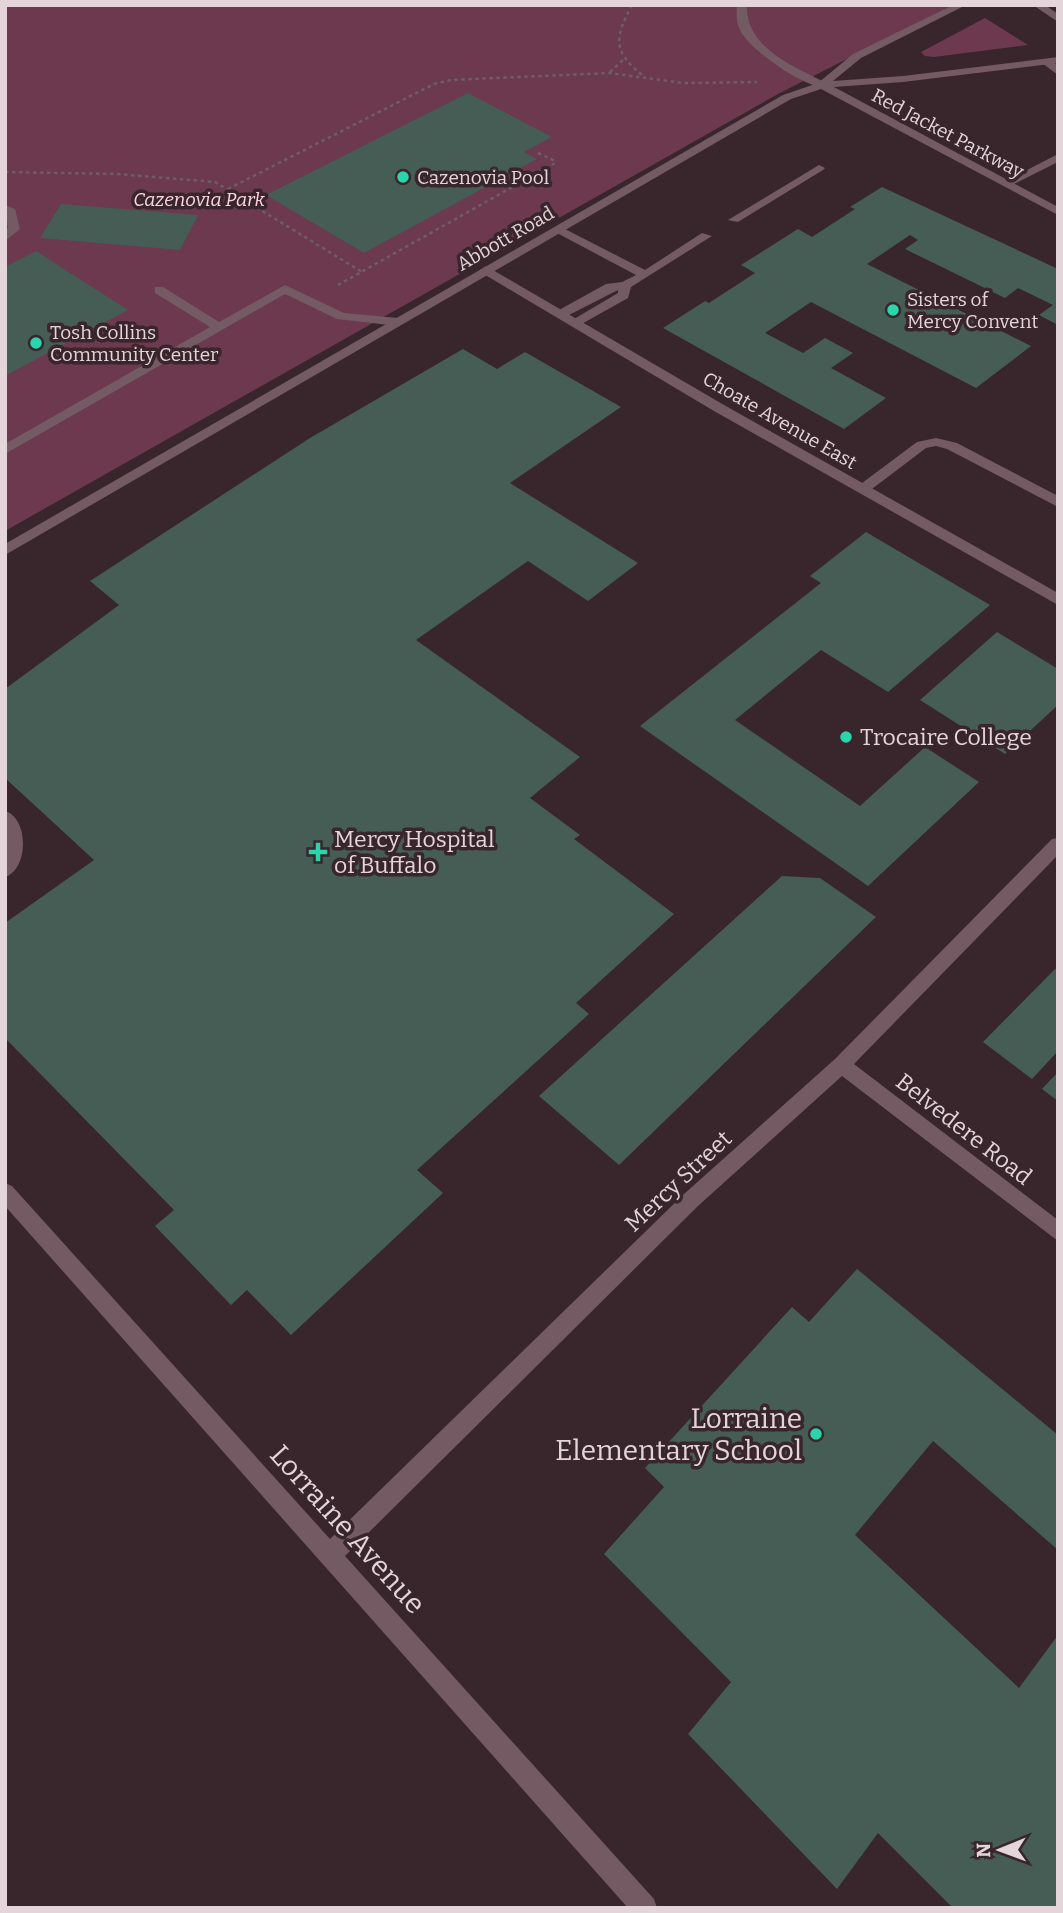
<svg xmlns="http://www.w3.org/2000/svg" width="1063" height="1913" viewBox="0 0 1063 1913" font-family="Bitter,serif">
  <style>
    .green { fill: #6c394e }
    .building { fill: #455d54 }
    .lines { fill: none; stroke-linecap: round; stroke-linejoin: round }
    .path { stroke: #6f5d63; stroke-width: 2.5; stroke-dasharray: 3.5 3.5; stroke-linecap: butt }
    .service { fill: #745a63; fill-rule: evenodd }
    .minor { fill: #745a63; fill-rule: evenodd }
    .tertiary { fill: #745a63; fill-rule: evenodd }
    .poi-dot { fill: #2ad5ac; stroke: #39252c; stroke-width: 2.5 }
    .labels { text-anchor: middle; stroke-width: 7; stroke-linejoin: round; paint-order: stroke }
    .far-street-label { font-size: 19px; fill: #e3d5d9; stroke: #39252c }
    .far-poi-label { font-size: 19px; fill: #e3d5d9; stroke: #39252c; text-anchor: start }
    .far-park-label { font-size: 19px; font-style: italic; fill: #fcd6e3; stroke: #39252c }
    .poi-label { font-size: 23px; fill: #e3d5d9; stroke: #39252c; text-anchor: start }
    .street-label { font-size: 23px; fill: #e3d5d9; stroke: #39252c }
    .near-poi-label { font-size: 28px; fill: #e3d5d9; stroke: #39252c; text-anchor: end }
    .near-street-label { font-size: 28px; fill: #e3d5d9; stroke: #39252c }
  </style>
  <rect width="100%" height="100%" fill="#39252c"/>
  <path class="green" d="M5,5H953L778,94L5,531Z
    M985,18L1028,45L934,57L925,56L921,52Z"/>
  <path class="building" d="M468,93L552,137L524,152L537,159L364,253L266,195Z
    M882,187L1058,269V325L1039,315L1053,305L1018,288L1005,298L905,249L918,240L910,235L867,264L1031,346L976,388L811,302L765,333L803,353L825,338L853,353L831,368L886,398L844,429L663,328L705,301L709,303L755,273L741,265L798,229L812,237L855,209L850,207Z
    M61,204L198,215L180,250L40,238Z
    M36,251L128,310L5,376V267Z
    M463,349L497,369L525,352L621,407L510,483L638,563L588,601L528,561L416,640L580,757L530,798L580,835L574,839L674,914L576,1003L589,1014L417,1170L443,1193L291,1335L247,1290L231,1305L155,1226L174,1210L5,1038V923L94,860L5,778V689L119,605L90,581L310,438Z
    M866,532L990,605L888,692L821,650L735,720L860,806L925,747L979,782L868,886L640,726L821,583L810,576Z
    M997,632L1058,669V705L1005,754L920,700Z
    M782,876L820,878L876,917L619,1165L539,1096Z
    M1055,969L1058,970V1051L1032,1079L983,1042Z
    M1058,1072V1101L1042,1089Z
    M857,1269L1058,1435V1550L933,1441L855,1535L1019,1688L1058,1635V1908H953L878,1833L837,1889L688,1734L731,1682L604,1554L664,1487L645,1468L792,1307L809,1322Z"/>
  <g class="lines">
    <path class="path" d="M632,5C615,37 612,51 642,75
      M610,72L623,60
      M538,153L557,162
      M5,172L117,174L215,182L362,272
      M228,189L434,84L451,80L609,73L683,83L757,82
      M338,285L557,162"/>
    <path class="service" d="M1033,5H1045L1058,14V22Z
      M1042,59H1050L1058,66V75L1042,63Z
      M1058,154V162L1010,186L1000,184Z
      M819,165L825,168L823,170L738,222L728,220Z
      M5,205L15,209L20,229L5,241V231L8,228Z
      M555,228H563L645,270L702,233L712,236L631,287L628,298L578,326L574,325V319L618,293V290L567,316H559V310L606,284L622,282L636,275L555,232Z
      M285,285L344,313L398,318L404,322L398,326L337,319L285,294L5,454V444L210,327L155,293V287H163L219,322Z
      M936,438L957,443L1058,496V507L947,449L936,446L926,448L868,492H858V486L917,442Z
      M5,811C29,818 29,869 5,877Z"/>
    <path class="minor" d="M737,5H747C745,48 794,66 826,83V87C805,89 751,50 741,32C736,23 736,15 737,5Z
      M486,266L724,405L1058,593V605L714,411L482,273L480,270Z
      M1058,838V855L854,1064L1058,1220V1241L842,1076L698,1206L345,1556L654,1899L657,1908H628L5,1206V1183L12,1186L330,1539L684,1194L835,1059L1052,839Z"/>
    <path class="tertiary" d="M953,5H966L861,58L833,81L903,76L1058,57V63L903,82L834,87L1058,207V215L821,89L791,99L5,555V544L783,95L818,83L853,54Z"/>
  </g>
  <g class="poi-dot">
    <circle cx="403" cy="177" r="7"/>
    <circle cx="893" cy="310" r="7"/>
    <circle cx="36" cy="343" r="7"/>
    <circle cx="846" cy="737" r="7"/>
    <path d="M314.5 841.5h7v7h7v7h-7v7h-7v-7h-7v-7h7z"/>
    <circle cx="816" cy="1434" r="7"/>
  </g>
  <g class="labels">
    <g class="far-street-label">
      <text transform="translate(948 133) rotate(28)" y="7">Red Jacket Parkway</text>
      <text transform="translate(505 238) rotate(-30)" y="7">Abbott Road</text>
      <text transform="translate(780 420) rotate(30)" y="7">Choate Avenue East</text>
    </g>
    <g class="far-poi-label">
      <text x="417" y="184">Cazenovia Pool</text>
      <text x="907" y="306">Sisters of<tspan x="907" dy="22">Mercy Convent</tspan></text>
      <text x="50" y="339">Tosh Collins<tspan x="50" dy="22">Community Center</tspan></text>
    </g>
    <g class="far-park-label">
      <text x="199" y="206">Cazenovia Park</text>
    </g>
    <g class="poi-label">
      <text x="860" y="745">Trocaire College</text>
      <text x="334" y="847">Mercy Hospital<tspan x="334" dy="26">of Buffalo</tspan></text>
    </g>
    <g class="street-label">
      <text transform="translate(964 1129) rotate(38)" y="8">Belvedere Road</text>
      <text transform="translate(678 1181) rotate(-43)" y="8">Mercy Street</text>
    </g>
    <g class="near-poi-label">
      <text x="802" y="1428">Lorraine<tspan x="802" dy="32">Elementary School</tspan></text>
    </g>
    <g class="near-street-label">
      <text transform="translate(348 1529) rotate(48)" y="10">Lorraine Avenue</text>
    </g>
  </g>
  <rect width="1063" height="1913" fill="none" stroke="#e3d5d9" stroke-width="14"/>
  <g transform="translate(1000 1850) rotate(269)" stroke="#39252c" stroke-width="5" paint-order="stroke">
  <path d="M0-5L12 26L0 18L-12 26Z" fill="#e3d5d9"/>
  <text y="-10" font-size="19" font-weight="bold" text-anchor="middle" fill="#e3d5d9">N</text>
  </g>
</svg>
